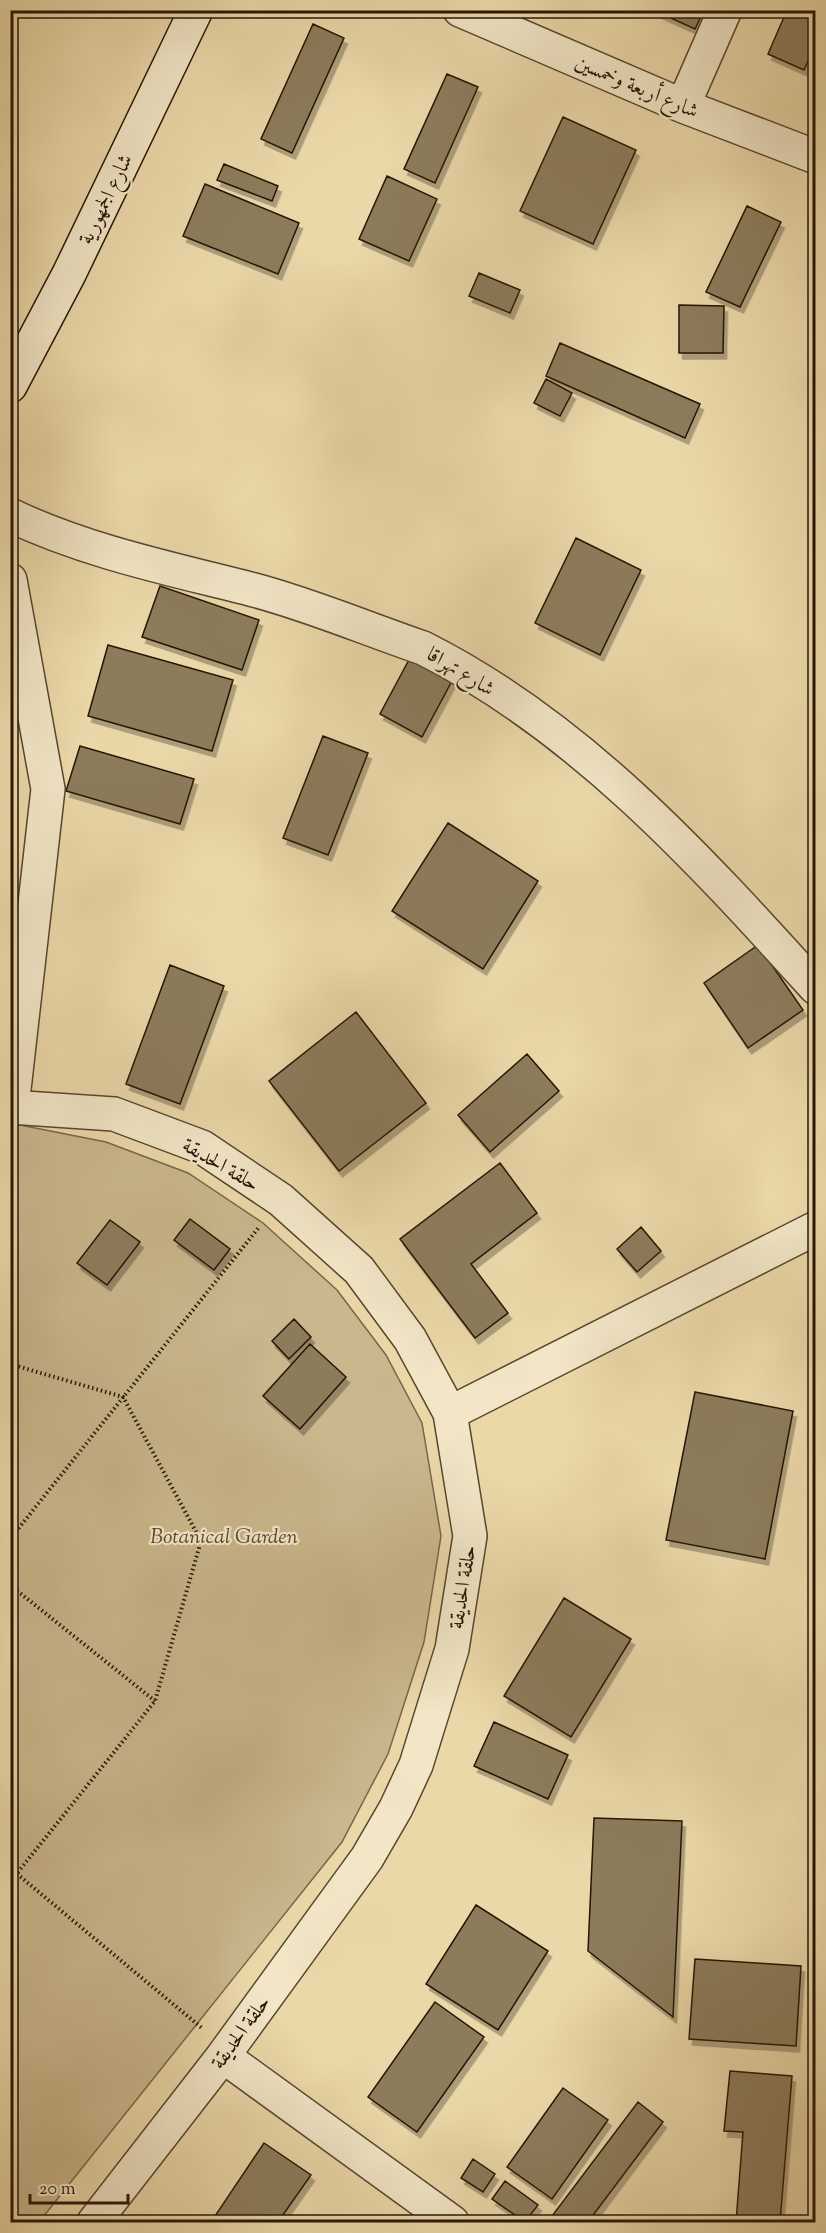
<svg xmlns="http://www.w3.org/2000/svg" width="826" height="2233" viewBox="0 0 826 2233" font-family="'Sorts Mill Goudy',Amiri,serif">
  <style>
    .green { fill: #cab78d; stroke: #78664a; stroke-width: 1.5 }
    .building { fill: #8c7b5b; stroke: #261606; stroke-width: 1.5; filter: url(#shadow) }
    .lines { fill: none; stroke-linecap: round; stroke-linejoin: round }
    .street-casing { stroke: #57462f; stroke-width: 36 }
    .secondary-casing { stroke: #261606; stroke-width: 36 }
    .path { stroke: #261606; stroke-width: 4; stroke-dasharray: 1.5 3; stroke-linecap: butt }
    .street { stroke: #f2e6c7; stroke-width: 33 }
    .secondary { stroke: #f2e6c7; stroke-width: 33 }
    .labels { text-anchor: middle; stroke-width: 4.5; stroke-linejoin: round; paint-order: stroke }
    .street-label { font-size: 21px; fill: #261606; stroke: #f2e6c7 }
    .park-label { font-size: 21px; font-style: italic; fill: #57462e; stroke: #f2e6c7 }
  </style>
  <defs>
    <filter id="shadow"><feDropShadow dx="3.5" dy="6" stdDeviation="0" flood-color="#0004"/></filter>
  </defs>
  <rect width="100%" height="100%" fill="#ebd8a9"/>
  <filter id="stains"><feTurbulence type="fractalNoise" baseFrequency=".00333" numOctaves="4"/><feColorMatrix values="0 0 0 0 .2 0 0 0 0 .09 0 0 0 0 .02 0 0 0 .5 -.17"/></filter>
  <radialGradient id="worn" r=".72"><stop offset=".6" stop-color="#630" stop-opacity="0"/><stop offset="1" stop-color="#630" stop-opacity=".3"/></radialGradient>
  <path class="green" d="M10,1123L106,1142L188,1173L263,1223L337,1290L386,1355L422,1423L441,1536L424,1642L388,1754L342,1842L39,2222H10Z"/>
  <path class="building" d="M653,10H704L695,29Z
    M787,10H816V43L804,70L768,54Z
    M313,24L344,38L292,153L261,139Z
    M447,74L478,87L435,183L404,169Z
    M563,117L636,150L593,244L520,211Z
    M224,164L278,186L272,201L217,180Z
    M387,176L437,199L409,261L359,239Z
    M205,184L299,223L278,274L183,236Z
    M747,206L781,222L740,307L706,292Z
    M479,273L520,290L510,313L469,296Z
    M679,305L724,306L723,353H679Z
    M560,343L700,404L685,438L546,376Z
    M546,379L572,393L560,416L534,403Z
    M576,538L641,570L600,655L535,623Z
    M160,586L259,620L242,670L142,637Z
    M108,645L233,680L212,751L88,716Z
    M411,656L453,679L422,737L380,714Z
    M323,736L368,753L328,855L283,838Z
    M80,746L194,779L180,824L66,791Z
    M448,823L538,881L483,969L392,911Z
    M758,945L803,1010L748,1048L704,983Z
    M170,965L224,986L180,1104L126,1084Z
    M356,1012L426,1103L339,1171L269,1081Z
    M527,1054L559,1091L490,1152L458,1115Z
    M500,1163L537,1213L471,1264L508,1313L475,1338L400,1239Z
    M190,1219L230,1249L214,1270L174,1240Z
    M110,1220L140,1242L107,1285L77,1263Z
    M641,1227L661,1251L637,1272L617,1249Z
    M294,1319L311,1337L289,1359L272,1341Z
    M310,1344L346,1377L300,1429L263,1396Z
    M695,1392L793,1411L765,1559L666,1540Z
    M564,1598L631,1639L571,1737L504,1696Z
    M494,1722L568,1755L548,1799L474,1766Z
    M594,1818L682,1821L673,2017L588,1951Z
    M476,1905L548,1951L498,2030L426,1984Z
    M695,1959L801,1966L796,2046L689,2039Z
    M435,2002L484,2037L417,2132L368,2097Z
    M730,2071L792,2076L780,2222H736L743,2132L724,2131Z
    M563,2088L608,2120L552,2199L507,2167Z
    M638,2102L663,2122L588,2222H560L552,2216Z
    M264,2143L311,2175L278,2222H224L215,2216Z
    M473,2159L495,2174L483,2192L461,2178Z
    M505,2181L538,2205L525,2222L492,2199Z"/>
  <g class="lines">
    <g class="street-casing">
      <path id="street" d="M460,10L683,106L816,157
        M683,106L725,10
        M10,515C88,552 172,569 254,590C311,605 367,629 423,648C580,727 699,859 816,988
        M10,580L48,789L12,1107
        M10,1107L114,1114L202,1147L281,1200L359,1270L410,1339L450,1413L470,1536L452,1649L416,1765L396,1808L367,1858L223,2056L94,2222
        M450,1413L816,1228
        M223,2056L452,2222"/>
    </g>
    <g class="secondary-casing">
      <path id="secondary" d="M10,386L69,274L196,10"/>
    </g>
    <path class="path" d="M10,1364L123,1397L201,1541L155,1701L10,1882
      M10,1539L260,1226
      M10,1585L155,1701
      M10,1868L203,2029"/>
    <use href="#street" class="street"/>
    <use href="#secondary" class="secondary"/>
  </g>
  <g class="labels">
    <g class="street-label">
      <text transform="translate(637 86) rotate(23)" y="7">شارع أربعة وخمسين</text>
      <text transform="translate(105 199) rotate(-64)" y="7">شارع الجمهورية</text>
      <text transform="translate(461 671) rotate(31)" y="7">شارع تهراقا</text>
      <text transform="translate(221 1164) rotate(30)" y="7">حلقة الحديقة</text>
      <text transform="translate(462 1587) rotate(-81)" y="7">حلقة الحديقة</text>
      <text transform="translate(240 2032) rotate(-54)" y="7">حلقة الحديقة</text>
    </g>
    <g class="park-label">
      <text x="224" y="1543">Botanical Garden</text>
    </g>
  </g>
  <rect width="826" height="2233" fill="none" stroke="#ebd8a9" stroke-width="36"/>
  <rect x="12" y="12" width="802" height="2209" fill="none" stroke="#261606" stroke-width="3"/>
  <rect x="18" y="18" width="790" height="2197" fill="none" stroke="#261606" stroke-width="1.5"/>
  <path d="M30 2194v9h98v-9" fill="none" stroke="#261606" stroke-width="3"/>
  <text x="39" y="2194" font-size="18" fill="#261606" stroke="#f2e6c7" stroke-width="4.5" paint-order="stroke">20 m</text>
  <rect width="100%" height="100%" filter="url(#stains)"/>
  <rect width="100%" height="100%" fill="url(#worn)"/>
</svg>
